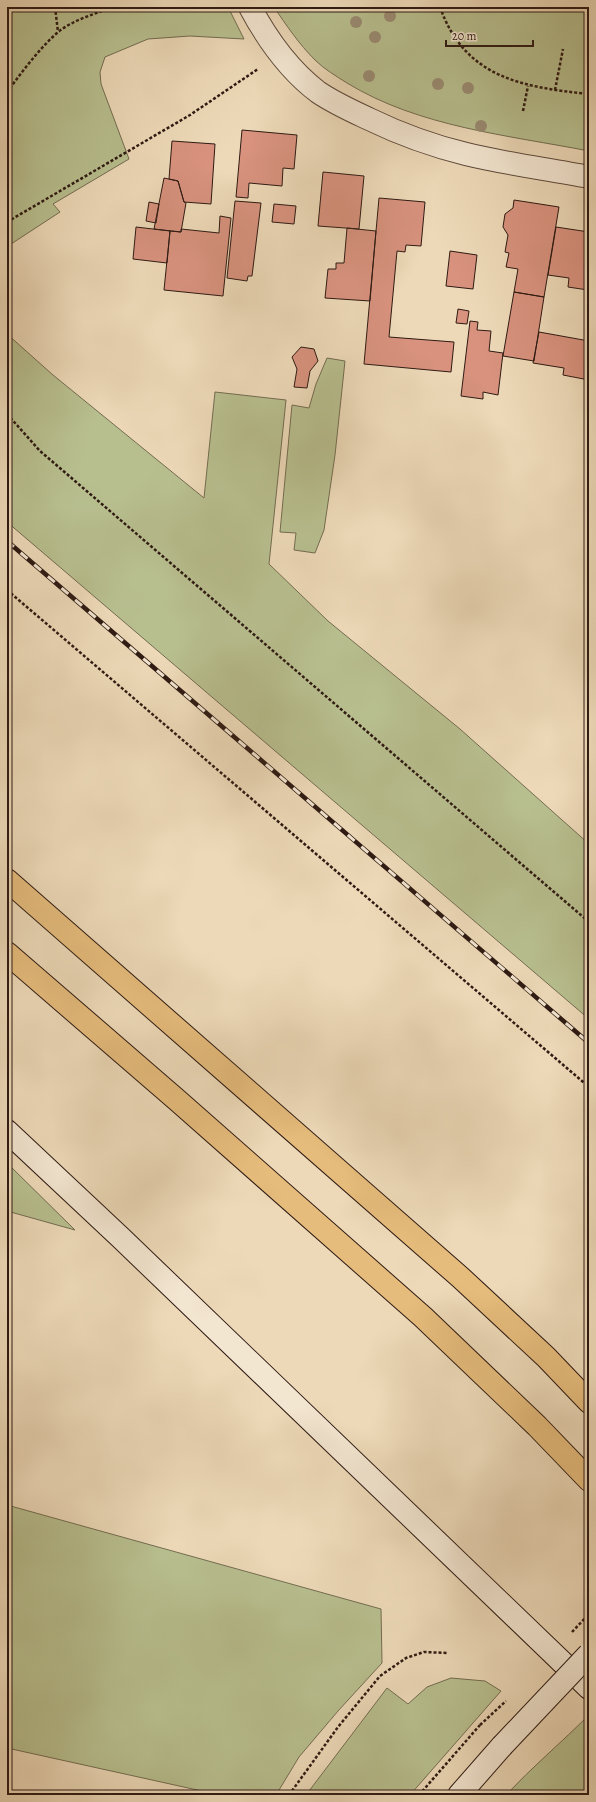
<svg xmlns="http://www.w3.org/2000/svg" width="596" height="1802" viewBox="0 0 596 1802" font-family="Alegreya,serif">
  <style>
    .green { fill: #b8bf8f; stroke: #736c51 }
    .building { fill: #d8927e; stroke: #2e1a13 }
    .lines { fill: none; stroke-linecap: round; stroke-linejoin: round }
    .street-casing { stroke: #5e4a3c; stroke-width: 24 }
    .secondary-casing { stroke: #2e1a13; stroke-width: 24 }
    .highway-casing { stroke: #2e1a13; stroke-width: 24 }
    .path { stroke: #2e1a13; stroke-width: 2.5; stroke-dasharray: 3 2; stroke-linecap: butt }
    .street { stroke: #f3e6d1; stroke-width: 22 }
    .secondary { stroke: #f3e6d1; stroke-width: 22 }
    .highway { stroke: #e6bc7c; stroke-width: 22 }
    .rail-casing { stroke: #2e1a13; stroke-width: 4.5 }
    .rail { stroke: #f3e6d1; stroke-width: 3; stroke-dasharray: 9; stroke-linecap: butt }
    .secondary-bridge-casing { stroke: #2e1a13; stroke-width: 24; stroke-linecap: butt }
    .path-bridge { stroke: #2e1a13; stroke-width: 2.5; stroke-dasharray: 3 2; stroke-linecap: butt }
    .secondary-bridge { stroke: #f3e6d1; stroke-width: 22 }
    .tree { fill: #9a8b72 }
  </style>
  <rect width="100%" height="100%" fill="#edd9b8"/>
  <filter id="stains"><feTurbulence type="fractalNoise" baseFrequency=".005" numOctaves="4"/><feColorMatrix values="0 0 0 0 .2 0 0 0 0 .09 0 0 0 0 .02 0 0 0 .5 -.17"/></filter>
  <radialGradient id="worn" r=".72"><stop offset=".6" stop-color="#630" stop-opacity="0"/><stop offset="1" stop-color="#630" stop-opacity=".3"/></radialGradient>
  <path class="green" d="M15,7H228L244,39L190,36L148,39L105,57L100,72L101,84L129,159L53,204L60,212L11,244L7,264V21Z
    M274,7H589V151C507,135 419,127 347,83C336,76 324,69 315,60C299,44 286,25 274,7Z
    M7,334L53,375L204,498L215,392L286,400L269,564L328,621L460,729L589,844V1019L7,522Z
    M327,358L345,361L335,455L324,530L315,553L294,550L296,533L280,532L292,405L309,408L316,384Z
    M7,1163L75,1230L7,1211Z
    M7,1505L381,1609L382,1663L338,1711L299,1757L276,1795H220L7,1748Z
    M451,1678L485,1681L501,1691L410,1795H306L387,1688L408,1704L427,1687Z
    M589,1715V1795H506C532,1767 562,1742 589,1715Z"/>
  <path class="building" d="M242,130L297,135L294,169L283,168L282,186L249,183L248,198L236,197Z
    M172,141L215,144L211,204L184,202L178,181L169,179Z
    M323,172L364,176L359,229L318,226Z
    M164,178L178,181L184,202L186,203L181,232L154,229Z
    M379,198L425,202L421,246L406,245L405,252L397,251L389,337L454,342L451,372L364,364Z
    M514,200L559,207L544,297L514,292L518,269L506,267L509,253L505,252L508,235L503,227L505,214L513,208Z
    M235,201L261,203L252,276H248L247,281L227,278Z
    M149,202L159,204L156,223L146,221Z
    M274,204L296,206L294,224L272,222Z
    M220,216L231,218L223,296L164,290L170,231L181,232V229L219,233Z
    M136,227L170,231L167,263L133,259Z
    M556,227L589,232L588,290L568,287L569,278L548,275Z
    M347,228L376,231L370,301L325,298L328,269H336V263H344Z
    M450,251L477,255L473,289L446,286Z
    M514,292L544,297L534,361L503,356Z
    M458,309L469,311L467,324L456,323Z
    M470,321L478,322L477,330L491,331L489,351L503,353L498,395L483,392V399L461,396Z
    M539,332L589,341V380L563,375L564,368L533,363Z
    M301,347L314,349L318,361L310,371L307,388L294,387L297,369L292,357Z"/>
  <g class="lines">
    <g class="street-casing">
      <path id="street" d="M250,7C267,39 289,70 318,92C334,103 352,111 369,119C400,134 433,146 466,154C507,164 548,169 589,177"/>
    </g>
    <g class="secondary-casing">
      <path id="secondary" d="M7,1131L120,1237L589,1688
        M459,1795L502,1746"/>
    </g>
    <g class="highway-casing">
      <path id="highway" d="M7,880L460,1277L546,1357L589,1402
        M7,953L177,1100L423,1317L537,1426L589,1480"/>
    </g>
    <path class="path" d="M55,7L58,32
      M440,7C465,78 522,87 589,94
      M555,90L563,49
      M7,92C22,72 38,50 57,33C72,20 95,14 113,7
      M523,111L528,86
      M7,222L190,115L258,69
      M7,414L40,451L589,922
      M7,590L589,1087
      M289,1795L338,1727L380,1676L406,1658L424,1652L448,1653
      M419,1795L480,1725"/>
    <use href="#street" class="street"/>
    <use href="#secondary" class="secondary"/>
    <use href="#highway" class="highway"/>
    <g class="rail-casing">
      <path id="rail" d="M7,541L589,1043"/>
    </g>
    <use href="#rail" class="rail"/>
    <g class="secondary-bridge-casing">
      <path id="secondary-bridge" d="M502,1746L589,1654"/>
    </g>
    <path class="path-bridge" d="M572,1632L589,1614
      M480,1725L506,1701"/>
    <use href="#secondary-bridge" class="secondary-bridge"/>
  </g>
  <g class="tree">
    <circle cx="390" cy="16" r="6"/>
    <circle cx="356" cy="22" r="6"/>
    <circle cx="375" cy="37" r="6"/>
    <circle cx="369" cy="76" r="6"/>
    <circle cx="438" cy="84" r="6"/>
    <circle cx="468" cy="88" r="6"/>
    <circle cx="481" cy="126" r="6"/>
  </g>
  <rect width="596" height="1802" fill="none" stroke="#edd9b8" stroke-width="24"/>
  <rect x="8" y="8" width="580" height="1786" fill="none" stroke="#2e1a13" stroke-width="2"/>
  <rect x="12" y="12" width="572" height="1778" fill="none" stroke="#2e1a13"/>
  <path d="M446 40v6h87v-6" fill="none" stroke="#2e1a13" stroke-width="2"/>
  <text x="452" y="40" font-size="12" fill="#2e1a13" stroke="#f3e6d1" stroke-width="3" paint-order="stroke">20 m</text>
  <rect width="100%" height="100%" filter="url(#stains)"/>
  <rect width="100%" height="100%" fill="url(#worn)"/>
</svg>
